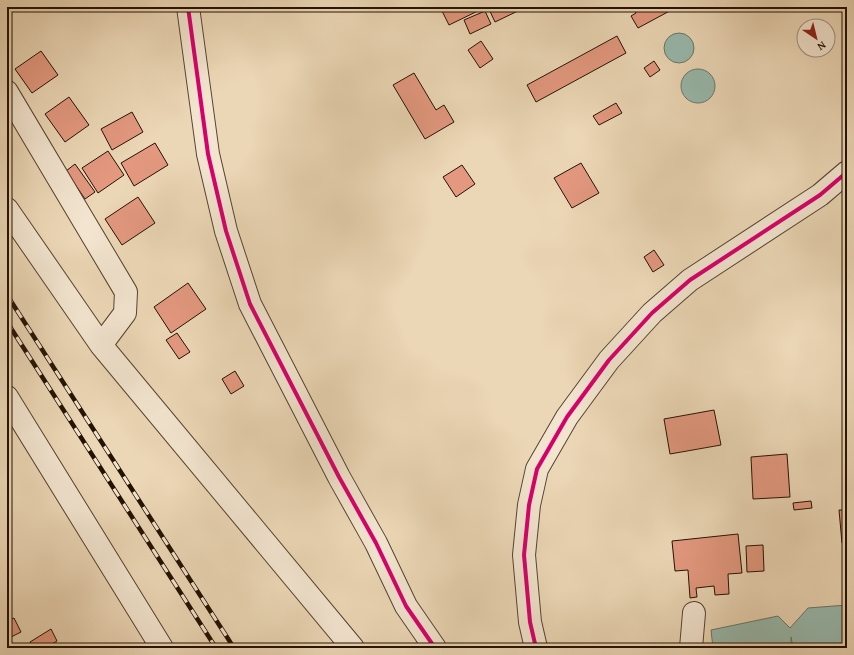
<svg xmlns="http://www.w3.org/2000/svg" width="854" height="655" viewBox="0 0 854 655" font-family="'Gentium Book Plus',serif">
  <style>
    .water { fill: #98b9ad; stroke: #6a7668 }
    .building { fill: #e3987f; stroke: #241201 }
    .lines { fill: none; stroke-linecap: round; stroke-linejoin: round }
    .minor-casing { stroke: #56432e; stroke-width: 24 }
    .minor { stroke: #f2e4cf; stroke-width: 22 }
    .rail-casing { stroke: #241201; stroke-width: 4.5 }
    .rail { stroke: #f2e4cf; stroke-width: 3; stroke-dasharray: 9; stroke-linecap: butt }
    .cycleway-casing { stroke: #f2e4cf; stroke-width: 6 }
    .cycleway { stroke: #d6006c; stroke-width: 4 }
  </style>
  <rect width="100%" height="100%" fill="#ebd6b5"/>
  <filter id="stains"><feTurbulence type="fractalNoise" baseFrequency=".005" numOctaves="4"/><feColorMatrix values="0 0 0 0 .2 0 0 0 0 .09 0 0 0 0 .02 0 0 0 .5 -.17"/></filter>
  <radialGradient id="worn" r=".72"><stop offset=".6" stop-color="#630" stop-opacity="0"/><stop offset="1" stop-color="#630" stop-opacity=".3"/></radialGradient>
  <path class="water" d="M664 48a15 15 0 1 1 30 0a15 15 0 1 1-30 0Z
    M681 86a17 17 0 1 1 34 0a17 17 0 1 1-34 0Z
    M847,605V648H793L791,637V648H713L711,630L778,616L790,628L808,608Z"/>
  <path class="building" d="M440,7H486L449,25Z
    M488,7H524V8L495,22Z
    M635,7H677L638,28L631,16L636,13L633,8Z
    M485,11L491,24L470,34L464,20Z
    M617,36L626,53L536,102L527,85Z
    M481,41L493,59L480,68L468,50Z
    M41,51L58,75L32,93L15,69Z
    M654,61L660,70L650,77L644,68Z
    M414,73L436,110L444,105L454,122L425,139L393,85Z
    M69,97L89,125L65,142L45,114Z
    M616,103L622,113L599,125L593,116Z
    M132,112L143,132L112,150L101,129Z
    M155,143L168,165L134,186L121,163Z
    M108,151L124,175L98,193L82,168Z
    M581,163L599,193L572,208L554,178Z
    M75,164L95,192L85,199L66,171Z
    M462,165L475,184L456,197L443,177Z
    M138,197L155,223L122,245L105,219Z
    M654,250L664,265L653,272L644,257Z
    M188,283L206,309L171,333L154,307Z
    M177,333L190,352L179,359L166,340Z
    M235,371L244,386L231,394L222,379Z
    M714,410L721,445L670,454L664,419Z
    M787,454L790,497L753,499L751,457Z
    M811,501L812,508L794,510L793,503Z
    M839,510H847V543H842Z
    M738,534L742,573L728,574L729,594L715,595L714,586L696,588L697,597L690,598L688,570L675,571L672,541Z
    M763,545L764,571L747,572L746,546Z
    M14,618L21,632L7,639V621Z
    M51,629L57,641L45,648H33L30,642Z
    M57,643L61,648H50Z"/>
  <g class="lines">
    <g class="minor-casing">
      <path id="minor" d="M188,7L208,154L226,231L250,304L339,477L376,543L406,606L435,648
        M7,92L126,292L125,313L101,345
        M7,209L101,345L353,648
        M7,397L162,648
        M536,648L530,622L524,555L529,505L537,469L567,417L609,360L652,313L690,280L820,195L847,172
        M691,648L694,613"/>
    </g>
    <use href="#minor" class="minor"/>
    <g class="rail-casing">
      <path id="rail" d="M7,295L234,648
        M7,322L216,648"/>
    </g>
    <use href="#rail" class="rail"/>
    <g class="cycleway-casing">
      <path id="cycleway" d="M188,7L208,154L226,231L250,304L339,477L376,543L406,606L435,648
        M536,648L530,622L524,555L529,505L537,469L567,417L609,360L652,313L690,280L820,195L847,172"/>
    </g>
    <use href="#cycleway" class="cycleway"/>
  </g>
  <rect width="854" height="655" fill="none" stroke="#ebd6b5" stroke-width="24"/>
  <rect x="8" y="8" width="838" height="639" fill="none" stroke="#241201" stroke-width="2"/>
  <rect x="12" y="12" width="830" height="631" fill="none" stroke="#241201"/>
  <g transform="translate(816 38) rotate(145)"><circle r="19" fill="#f2e4cf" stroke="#a0907d"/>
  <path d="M0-3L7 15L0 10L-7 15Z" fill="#8f2418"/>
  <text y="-6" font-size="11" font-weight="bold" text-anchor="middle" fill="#241201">N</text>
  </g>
  <rect width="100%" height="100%" filter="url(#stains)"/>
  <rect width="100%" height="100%" fill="url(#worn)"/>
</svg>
